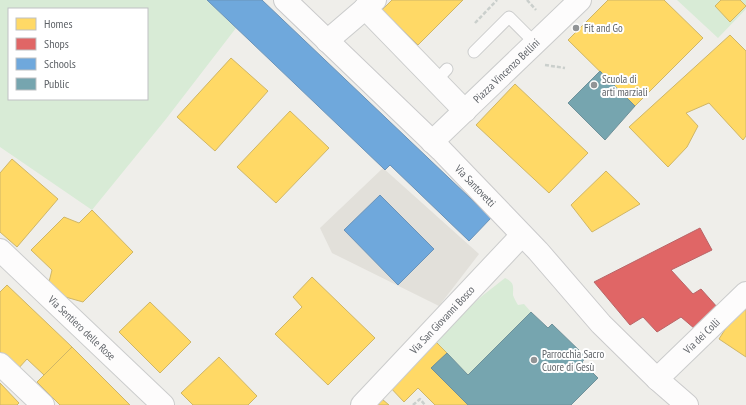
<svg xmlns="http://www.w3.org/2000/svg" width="746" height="405" viewBox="0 0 746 405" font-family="'PT Sans Narrow',sans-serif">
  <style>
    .education { fill: #e2e0da }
    .green { fill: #d8ebd6; fill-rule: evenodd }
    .homes { fill: #ffd966; stroke: #cfb667 }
    .shops { fill: #e06666; stroke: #b96567 }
    .schools { fill: #6fa8dc; stroke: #6a93b9 }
    .public { fill: #76a5af; stroke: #6f919a }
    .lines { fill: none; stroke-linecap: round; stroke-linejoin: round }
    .lane-casing { stroke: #cbcccc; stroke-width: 13 }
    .street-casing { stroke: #cbcccc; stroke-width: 24 }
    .secondary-casing { stroke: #cacacb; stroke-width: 24 }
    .path { stroke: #cacfcc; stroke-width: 2.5; stroke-dasharray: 4 2; stroke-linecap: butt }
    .lane { stroke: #fdfcfc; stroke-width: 11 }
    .street { stroke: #fdfcfc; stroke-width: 22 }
    .secondary { stroke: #fdfcfc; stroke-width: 22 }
    .poi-dot { fill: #919496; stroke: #fff; stroke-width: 1.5 }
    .labels { text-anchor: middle; stroke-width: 4; stroke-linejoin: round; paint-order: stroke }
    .poi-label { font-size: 11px; fill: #5f6368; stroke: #fff; text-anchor: start }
    .street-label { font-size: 11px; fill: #5f6368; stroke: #fff }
  </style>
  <rect width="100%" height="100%" fill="#efeeea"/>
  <path class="education" d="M383,168L479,254L439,306L332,253L320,228Z"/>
  <path class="green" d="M0,0H208L236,28L166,119L92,210L0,147ZM9,9H147V99H9Z
    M677,0H746V9L718,38Z
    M505,278C515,283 513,286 513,295C514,298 516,302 518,305L524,304L531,312L468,375L434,340L482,296Z"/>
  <path class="homes" d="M392,0H463L418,45L382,10Z
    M608,0H664L703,38L635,106L568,40Z
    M721,0H740L746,6L730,22L715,6Z
    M730,35L746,51V136L743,140L709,103L686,113L698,126L687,147L668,167L629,127Z
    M231,58L268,91L215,151L177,117Z
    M515,84L588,153L549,193L476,125Z
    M290,111L329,148L276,203L237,167Z
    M12,159L58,199L17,247L0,232V173Z
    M606,171L640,204L592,232L571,205Z
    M92,210L133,252L83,302L62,296L49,282L52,270L31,250L64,217L79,223Z
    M312,277L375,338L328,385L275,334L302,307L293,297Z
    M7,285L72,347L44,375L27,359L17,370L0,353V292Z
    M150,302L191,342L160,373L119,332Z
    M740,306L746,310V357L719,339Z
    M434,340L447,353L431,368L468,405H435L418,388L404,402L388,385Z
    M72,347L130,405H60L37,382Z
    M219,357L257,396L248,405H193L181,393Z
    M0,383L19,403L17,405H0Z
    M382,399L389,405H376Z"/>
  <path class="shops" d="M700,228L712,250L671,270L693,294L701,289L718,308L695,329L681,317L657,332L643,317L630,325L594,282Z"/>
  <path class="schools" d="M207,0H262L491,218L469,241L390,165L385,170L383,168Z
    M380,195L434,249L398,285L344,230Z"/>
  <path class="public" d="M600,71L635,106L605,140L568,103Z
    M531,312L548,328L552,324L586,357L582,362L598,378L571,405H468L431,368L447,353L468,375Z"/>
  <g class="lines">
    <g class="lane-casing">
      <path id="lane" d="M474,52L509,17L535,43
        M436,81L447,69"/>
    </g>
    <g class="street-casing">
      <g id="street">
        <path d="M365,8L465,111"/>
        <path d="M327,41L375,0"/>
        <path id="s1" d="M432,142L580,0"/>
        <path id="s2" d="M0,250L163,405"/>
        <path d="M0,364L43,405"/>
        <path id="s3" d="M657,379L746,293"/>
        <path id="s4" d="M362,405L522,235"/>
      </g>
    </g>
    <g class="secondary-casing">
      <g id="secondary">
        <path id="s5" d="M285,0L441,150L538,251L601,324L657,379L687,405"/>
      </g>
    </g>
    <path class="path" d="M527,0L536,10
      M475,23L497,0
      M545,65L565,68
      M413,405L420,399L425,405"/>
    <use href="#lane" class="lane"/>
    <use href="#street" class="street"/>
    <use href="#secondary" class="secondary"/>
  </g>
  <g class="poi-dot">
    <circle cx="576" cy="28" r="4"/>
    <circle cx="594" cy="85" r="4"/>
    <circle cx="534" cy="360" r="4"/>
  </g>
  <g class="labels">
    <g class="poi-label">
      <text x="584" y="32">Fit and Go</text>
      <text x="602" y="83">Scuola di<tspan x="602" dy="13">arti marziali</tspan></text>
      <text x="542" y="358">Parrocchia Sacro<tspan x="542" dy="13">Cuore di Gesù</tspan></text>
    </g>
    <g class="street-label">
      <text dy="4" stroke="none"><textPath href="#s1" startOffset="103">Piazza Vincenzo Bellini</textPath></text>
      <text dy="4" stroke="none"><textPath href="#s5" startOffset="266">Via Santovetti</textPath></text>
      <text dy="4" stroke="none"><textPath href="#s4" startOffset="117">Via San Giovanni Bosco</textPath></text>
      <text dy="4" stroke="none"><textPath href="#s2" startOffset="113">Via Sentiero delle Rose</textPath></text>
      <text dy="4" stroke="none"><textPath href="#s3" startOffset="62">Via dei Colli</textPath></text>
    </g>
  </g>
  <rect x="8" y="8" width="140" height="92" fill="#ffffff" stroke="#bfc1c3"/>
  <rect x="16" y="18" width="20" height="12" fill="#ffd966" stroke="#bfc1c3"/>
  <text x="44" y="28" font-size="12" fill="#5f6368">Homes</text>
  <rect x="16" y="38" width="20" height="12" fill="#e06666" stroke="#bfc1c3"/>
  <text x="44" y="48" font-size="12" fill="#5f6368">Shops</text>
  <rect x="16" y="58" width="20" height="12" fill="#6fa8dc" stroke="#bfc1c3"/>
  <text x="44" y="68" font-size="12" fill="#5f6368">Schools</text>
  <rect x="16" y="78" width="20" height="12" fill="#76a5af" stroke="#bfc1c3"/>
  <text x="44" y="88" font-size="12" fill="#5f6368">Public</text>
</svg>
